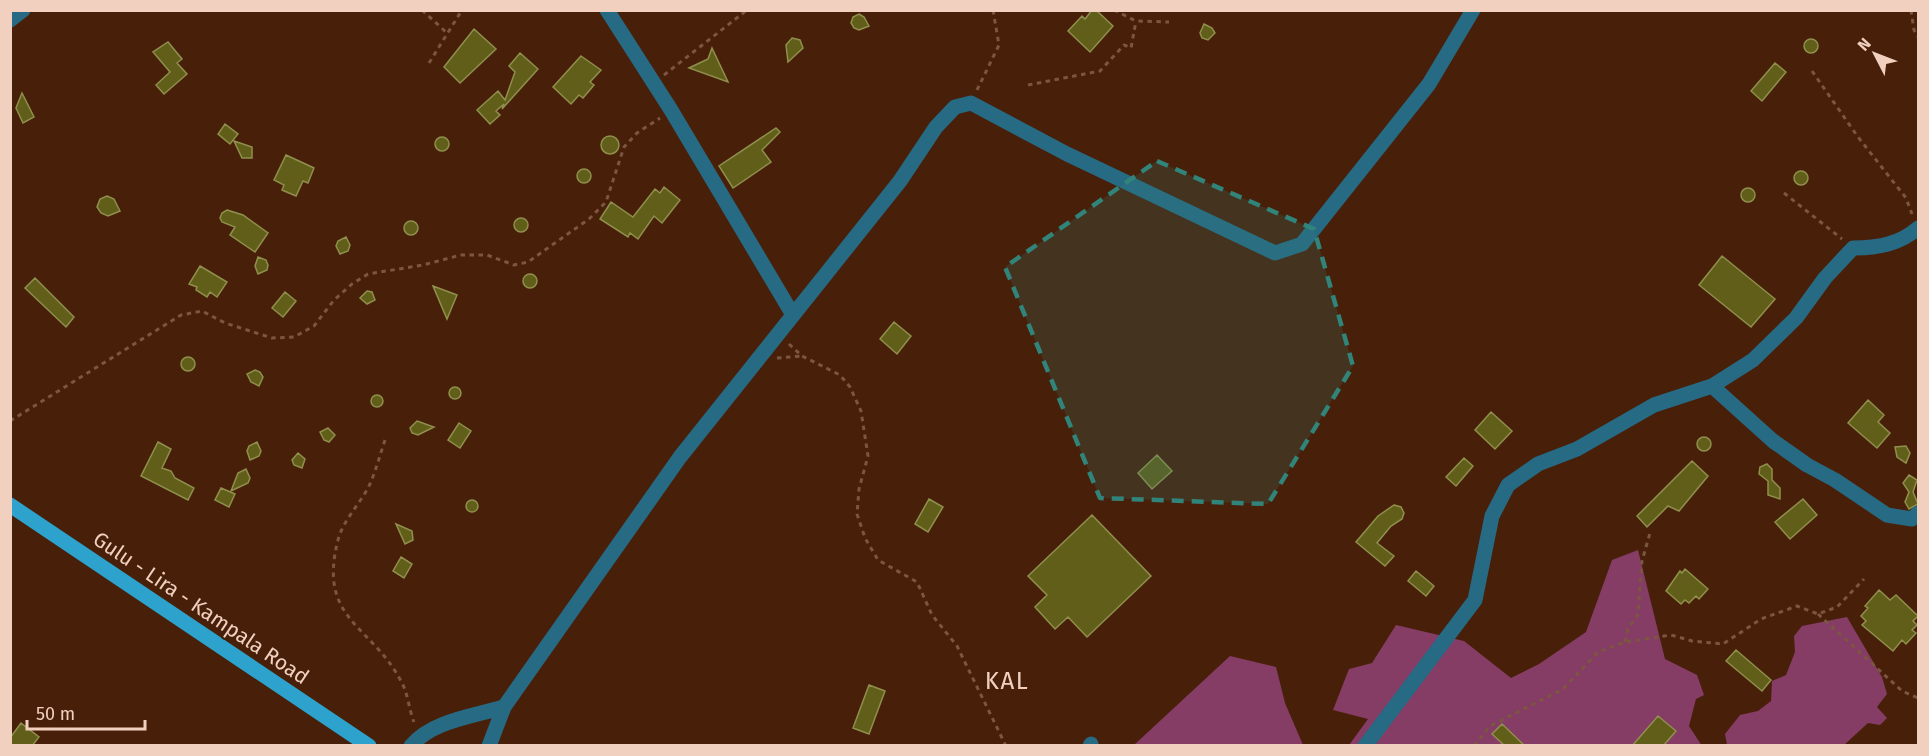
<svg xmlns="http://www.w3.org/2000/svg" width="1929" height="756" viewBox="0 0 1929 756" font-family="'Fira Sans',sans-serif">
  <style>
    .forest { fill: #853c65 }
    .building { fill: #615e1a; stroke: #908f4d; stroke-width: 1.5 }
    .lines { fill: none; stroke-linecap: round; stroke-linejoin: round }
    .path { stroke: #7c5641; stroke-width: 3; stroke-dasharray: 4.5 4.5; stroke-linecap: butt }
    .street { stroke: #276a84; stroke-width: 15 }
    .primary { stroke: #2ca2cc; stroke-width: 15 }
    .marked { fill: #31847a; fill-opacity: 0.2; stroke: #31847a; stroke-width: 4.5; stroke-dasharray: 12 8; stroke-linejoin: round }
    .labels { text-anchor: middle; stroke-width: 4.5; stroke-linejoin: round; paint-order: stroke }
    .street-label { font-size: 21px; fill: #f2d0c0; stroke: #482009 }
    .quarter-label { font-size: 24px; letter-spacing: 1.5px; fill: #f2d0c0; stroke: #482009 }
  </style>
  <rect width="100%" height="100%" fill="#482009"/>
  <path class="forest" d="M1638,550L1665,659L1697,675L1704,695L1696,699L1689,726L1702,746L1349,745L1368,719L1333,710L1349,669L1372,663L1396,625L1464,641L1511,678L1539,664L1586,632L1612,560Z
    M1847,617L1882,677L1887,694L1877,707L1887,718L1880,725L1868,723L1844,745H1727L1725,734L1740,715L1758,711L1771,701L1772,681L1786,675L1795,652L1794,636L1802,626Z
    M1230,656L1276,667L1285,703L1303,745H1134Z"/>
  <path class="building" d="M1092,10H1096L1113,26L1090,52L1068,31L1082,16L1085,19Z
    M859,14L864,17L869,26L859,30L854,28L851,23L853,17Z
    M1204,24L1212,28L1215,33L1208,40L1202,38L1200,33Z
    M474,29L496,49L460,83L444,67Z
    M792,38L800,40L803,48L788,62L786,45Z
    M1804 46a7 7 0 1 1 14 0a7 7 0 1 1-14 0Z
    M168,42L182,59L177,63L187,74L164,94L156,85L170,72L153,52Z
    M712,48L728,82L689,68L708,59Z
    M520,53L538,69L502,109L504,104L496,111L500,115L490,124L477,110L498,91L505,100L515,72L509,66Z
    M581,56L601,70L590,82L594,85L583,98L579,95L571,104L553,87Z
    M1775,63L1786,72L1762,101L1751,91Z
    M22,93L34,117L23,123L16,108Z
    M225,124L238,134L230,144L218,134Z
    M776,128L780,132L762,150L771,162L733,188L719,166Z
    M601 145a9 9 0 1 1 18 0a9 9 0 1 1-18 0Z
    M435 144a7 7 0 1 1 14 0a7 7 0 1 1-14 0Z
    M234,141L252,147V158H242Z
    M286,155L314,168L308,183L303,181L296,196L282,190L284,185L274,180Z
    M577 176a7 7 0 1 1 14 0a7 7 0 1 1-14 0Z
    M1794 178a7 7 0 1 1 14 0a7 7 0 1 1-14 0Z
    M664,187L680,200L662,223L654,216L638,239L630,233L628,237L600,219L611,202L633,217L655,189L660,193Z
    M1741 195a7 7 0 1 1 14 0a7 7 0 1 1-14 0Z
    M107,196L114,199L120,211L108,216L101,213L97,207L100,199Z
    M227,210L243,215L268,233L255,252L230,235L235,227L222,222L220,218L222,213Z
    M514 225a7 7 0 1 1 14 0a7 7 0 1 1-14 0Z
    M404 228a7 7 0 1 1 14 0a7 7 0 1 1-14 0Z
    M346,237L350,245L348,251L340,254L336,246L338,241Z
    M1722,256L1775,299L1751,327L1699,285Z
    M258,257L266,260L268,265L267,270L258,274L255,266Z
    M200,266L227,282L217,297L210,292L207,297L196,290L197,287L189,284Z
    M523 281a7 7 0 1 1 14 0a7 7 0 1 1-14 0Z
    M35,278L74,317L66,327L25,288Z
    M433,286L457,295L447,319Z
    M367,291L372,292L375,300L367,304L360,298Z
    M285,292L296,301L283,317L272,308Z
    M894,322L911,336L897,354L880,339Z
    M181 364a7 7 0 1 1 14 0a7 7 0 1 1-14 0Z
    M255,370L260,372L263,377L259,386L251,382L247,374Z
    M449 393a6 6 0 1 1 12 0a6 6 0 1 1-12 0Z
    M371 401a6 6 0 1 1 12 0a6 6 0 1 1-12 0Z
    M1868,400L1884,415L1878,422L1890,433L1877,448L1848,423Z
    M1491,412L1512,431L1495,449L1475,430Z
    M417,421L434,427L418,435L412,433L410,428Z
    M459,423L471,431L460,448L448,440Z
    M328,428L335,435L329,442L324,440L320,432Z
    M1697 444a7 7 0 1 1 14 0a7 7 0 1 1-14 0Z
    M158,442L171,449L162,468L171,471L175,478L194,488L188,500L141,476Z
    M257,442L261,451L259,456L250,460L247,451L249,446Z
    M1906,446L1910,453L1906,463L1897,457L1895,447Z
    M298,453L305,459L302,468L294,465L292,460Z
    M1157,455L1172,471L1152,489L1138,473Z
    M1464,458L1473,466L1456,486L1446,477Z
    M1692,461L1708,476L1679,511L1668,506L1647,527L1637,516Z
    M1767,464L1772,469V480L1780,488V499L1768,495V481L1759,474L1760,467Z
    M246,469L250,478L248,483L231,491L238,473Z
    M1909,475L1917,480L1913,492L1918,504L1909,509L1905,502L1909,492L1903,483Z
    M221,488L235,494L229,507L215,500Z
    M929,499L943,507L928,532L915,524Z
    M1803,499L1817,515L1790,539L1775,522Z
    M466 506a6 6 0 1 1 12 0a6 6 0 1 1-12 0Z
    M1394,505L1401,507L1404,513L1402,519L1391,526L1377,543L1394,556L1385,566L1356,542L1378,516Z
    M1092,515L1151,576L1087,637L1068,617L1055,629L1035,607L1047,595L1028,576Z
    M396,524L412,531L413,540L405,544Z
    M401,557L412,564L404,578L393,571Z
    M1685,569L1708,589L1699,599L1696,596L1689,603L1685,600L1681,604L1666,591L1680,571L1682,573Z
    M1416,571L1434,586L1426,596L1408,581Z
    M1879,590L1890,600L1896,595L1918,616L1913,621L1917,625L1912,630L1916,633L1906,644L1902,640L1893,651L1862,625L1866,621L1861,616L1868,608L1865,606Z
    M1736,650L1771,680L1762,691L1726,661Z
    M869,685L885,691L869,734L853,728Z
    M1658,716L1676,731L1663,746H1632Z
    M21,723L39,737L32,746H10V738Z
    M1502,724L1525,746H1505L1492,734Z"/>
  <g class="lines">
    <path class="path" d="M422,10L446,32
      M1114,10L1136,21L1169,22
      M1911,10L1914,30L1918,37
      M429,63L462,10
      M1812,71L1858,137L1906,198L1912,214
      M664,75L747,10
      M1028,85L1100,71L1124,45L1131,48L1136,21
      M977,90L999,45L993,10
      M1784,193L1842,239
      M789,344L802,356L840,375L850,387L861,411L868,456L859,489L857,514L865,538L878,560L917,582L932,615L957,646L1006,746
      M777,358L802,356
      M10,421L181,315L202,311L225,323L272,338L294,337L314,326L334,300L352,284L368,274L423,265L461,255H487L514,265L528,262L589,219L606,202L624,147L637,133L660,118
      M385,440C380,455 376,470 370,484C361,503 343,520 338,540C317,621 372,624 402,683C408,694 409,710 414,722
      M1818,614L1902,691L1918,698
      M1625,642L1628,629L1638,614L1642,561L1650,533
      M1474,746L1490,726L1563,689L1598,652L1625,642L1671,635L1692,641L1723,644L1761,619L1797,606L1818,614L1837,607L1864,579"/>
    <path class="street" d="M607,10L671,110L793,315
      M10,20L23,10
      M1712,386L1773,441L1807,465L1835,480L1887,515L1912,519L1918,513
      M411,746C431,721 474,716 504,707
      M489,746L504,707L680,457L900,181L936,127L955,107L971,103L1067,154L1275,253L1302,244L1429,84L1473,10
      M1090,746L1091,744
      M1365,746L1475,600L1492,516L1508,485L1538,464L1577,449L1654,405L1712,386L1753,360L1796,318L1825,278L1853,248C1878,248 1900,244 1918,228"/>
    <path class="primary" d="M10,505L369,746"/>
  </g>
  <path class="marked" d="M1157,161L1314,229L1353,366L1268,504L1100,498L1005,267Z"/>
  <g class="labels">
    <g class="street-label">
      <text transform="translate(201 608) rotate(34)" y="7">Gulu - Lira - Kampala Road</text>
    </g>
    <g class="quarter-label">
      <text x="1007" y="689">KAL</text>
    </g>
  </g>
  <rect width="1929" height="756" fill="none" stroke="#f2d0c0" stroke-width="24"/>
  <g transform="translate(1875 54) rotate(312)" stroke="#482009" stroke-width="4.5" paint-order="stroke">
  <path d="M0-4.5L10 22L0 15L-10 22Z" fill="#f2d0c0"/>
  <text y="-9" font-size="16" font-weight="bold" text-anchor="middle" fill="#f2d0c0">N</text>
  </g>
  <path d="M27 720v9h118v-9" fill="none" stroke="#f2d0c0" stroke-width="3"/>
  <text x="36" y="720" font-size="18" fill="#f2d0c0" stroke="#482009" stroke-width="4.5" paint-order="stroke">50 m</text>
</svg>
